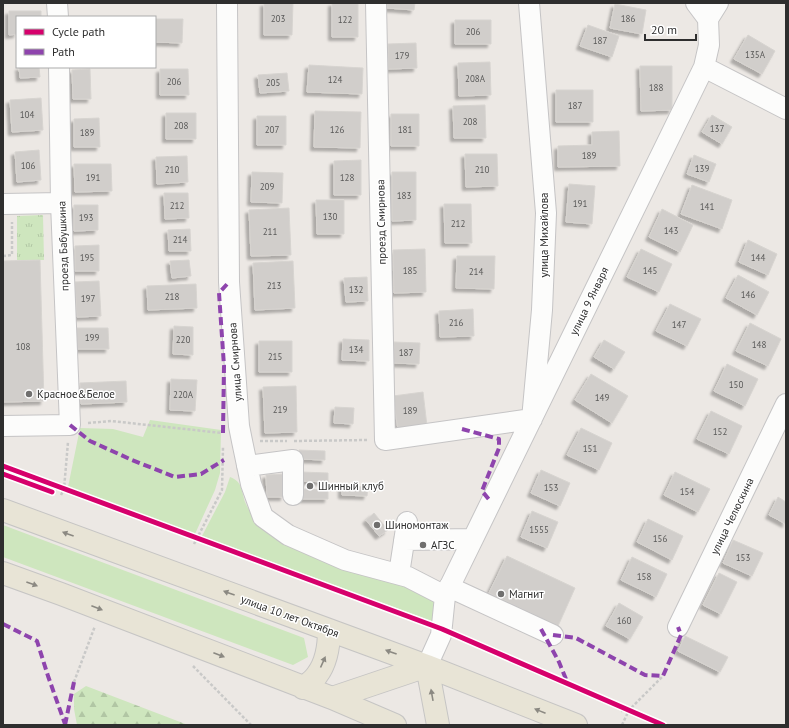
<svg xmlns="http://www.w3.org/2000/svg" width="789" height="728" viewBox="0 0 789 728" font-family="'PT Sans',sans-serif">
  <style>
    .grass { fill: #cee6be }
    .forest { fill: url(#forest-firs) }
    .park { fill: url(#park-tufts) }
    .building { fill: #d1cecb; stroke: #d7d4d0; filter: url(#shadow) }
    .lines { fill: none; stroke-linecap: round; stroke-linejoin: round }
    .minor-casing { stroke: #c5c4c5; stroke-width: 22 }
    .major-casing { stroke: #c6c5c4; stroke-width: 24 }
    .path { stroke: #c9c9c8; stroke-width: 2.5; stroke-dasharray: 3 2; stroke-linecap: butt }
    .minor { stroke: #fcfcfb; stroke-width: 20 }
    .major { stroke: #e8e4d6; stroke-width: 22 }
    .quiet { stroke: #8e44ad; stroke-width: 4; stroke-dasharray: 8 4; stroke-linecap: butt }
    .cycleway-casing { stroke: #fff; stroke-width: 8 }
    .cycleway { stroke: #d6006c; stroke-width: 5 }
    .oneway { fill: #8b8982 }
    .poi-dot { fill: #706f6e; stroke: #fff; stroke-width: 1.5 }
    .labels { text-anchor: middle; stroke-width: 3; stroke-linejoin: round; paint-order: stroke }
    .number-label { font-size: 9px; fill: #585857 }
    .street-label { font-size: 11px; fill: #2e2e2e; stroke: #fff }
    .poi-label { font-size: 11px; fill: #2e2e2e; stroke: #fff; text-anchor: start }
  </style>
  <defs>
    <pattern id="forest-firs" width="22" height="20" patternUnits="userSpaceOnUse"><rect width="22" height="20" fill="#cee6be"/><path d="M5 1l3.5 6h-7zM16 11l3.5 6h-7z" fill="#b1c6a4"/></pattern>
    <pattern id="park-tufts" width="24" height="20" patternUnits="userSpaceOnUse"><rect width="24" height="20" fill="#cee6be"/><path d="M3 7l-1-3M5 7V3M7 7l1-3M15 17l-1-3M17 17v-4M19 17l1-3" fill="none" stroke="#b1c6a4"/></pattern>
    <filter id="shadow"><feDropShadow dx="-3.5" dy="3.5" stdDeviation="1" flood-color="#0004"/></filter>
  </defs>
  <rect width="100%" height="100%" fill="#ece8e4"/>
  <path class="grass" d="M150,420L221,430L220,473L215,490L195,534L68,487L80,428L113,429L143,437Z
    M230,477C244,482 241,493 246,504C248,509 252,514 255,518L397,578L436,602L434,622L202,536L225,492Z
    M3,525L304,638L308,657L293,665L3,557Z"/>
  <path class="forest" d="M86,686L188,725H77L74,709V694Z"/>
  <path class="park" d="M43,215L44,260H17V216Z"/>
  <path class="building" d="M264,3H293L292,35H264Z
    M332,3H358V37H332Z
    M387,3H415L414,10L387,8Z
    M615,4L646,10L642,34L610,28Z
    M9,11H41V17H17V34L9,35Z
    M155,19H183L182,43L155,42Z
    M455,20H491V44H455Z
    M588,25L619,36L612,57L580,46Z
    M748,35L775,51L762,74L734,59Z
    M416,43L417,68L388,69V44Z
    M490,62L491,95L459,96L458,63Z
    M309,65L363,68L362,94L307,92Z
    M640,66H672V110L641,111Z
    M19,67H39L40,77L20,78Z
    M90,69L91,99H73L72,70Z
    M160,69H188L189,95H160Z
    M287,73L289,91L260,93L258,75Z
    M556,90H593V122H556Z
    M41,98L43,130L12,132L10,100Z
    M485,105L486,138H454L453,106Z
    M315,111L361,112L360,148L314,147Z
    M166,113H196V139H166Z
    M391,114H419V146H391Z
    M712,115L732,127L722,144L702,132Z
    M257,116H286V145H257Z
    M99,118L100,147H74V119Z
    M619,131L620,166L558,167V146L592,145V132Z
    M39,150L41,180L17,182L15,152Z
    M465,154H497L498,186L466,187Z
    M694,155L716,164L709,182L687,174Z
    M187,156L188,182L157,184L156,157Z
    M361,160V195H334V161Z
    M74,164H111L112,191L75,192Z
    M252,172L283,173L282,203L251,202Z
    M392,172H416V220L392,221Z
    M569,184L595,186L592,224L566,222Z
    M692,185L732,200L722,229L681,214Z
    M164,193H188L189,218L165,219Z
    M316,200H344V234H317Z
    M444,204H471L472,243H445Z
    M74,205H98V230L74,231Z
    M289,208L291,255L251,256L249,210Z
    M662,209L693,225L680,252L649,237Z
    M190,229L191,251H169L168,230Z
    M748,240L777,254L768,275L739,262Z
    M99,245V271H75V246Z
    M425,249L426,292L394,293L393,250Z
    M641,249L672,264L659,292L627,277Z
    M457,256H495L494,289L456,288Z
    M40,260L44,401L3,402V261Z
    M189,260L191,276L172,278L170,261Z
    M293,261L295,308L255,310L253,263Z
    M738,275L769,292L757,315L726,298Z
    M367,277L368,301L346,302L344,278Z
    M99,281L101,316L77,317L75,282Z
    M196,284L197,308L148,310L147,286Z
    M670,304L701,319L687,346L656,331Z
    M473,309L474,336L440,337L439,311Z
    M750,323L781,339L768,366L736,351Z
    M174,326L193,327V355L173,354Z
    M76,328H108L109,349H76Z
    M343,339L369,340V361L342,360Z
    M604,340L625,352L614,369L594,357Z
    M259,341H292V372H259Z
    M394,342L420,343L419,364L393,363Z
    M727,364L758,379L745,406L714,391Z
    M591,374L628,396L612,423L575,400Z
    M171,379L197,380L195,411L170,410Z
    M126,381L127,402L81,404L80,383Z
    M296,386L297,432L265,433L263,387Z
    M423,392L427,426L398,430L393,396Z
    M335,407L354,408L353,424L334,423Z
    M711,411L742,426L729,454L697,439Z
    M581,428L612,443L599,470L567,455Z
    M299,450L325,451V460L299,459Z
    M541,470L570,483L560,506L531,493Z
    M302,472L328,473V482L302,481Z
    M675,472L710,489L698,512L664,495Z
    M284,474V497H267L266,475Z
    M342,486L368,487L367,496L342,495Z
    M302,489L328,490V499H302Z
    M778,497L786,502V524L769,515Z
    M532,511L558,522L547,548L521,537Z
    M374,513L388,530L379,536L366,520Z
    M648,519L683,536L672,560L637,542Z
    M733,540L763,553L752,576L723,563Z
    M507,556L575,588L558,626L489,593Z
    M632,557L667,574L656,597L621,580Z
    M719,573L737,582L721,614L703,605Z
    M619,603L643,617L630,639L606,626Z
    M685,636L728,657L720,672L678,651Z"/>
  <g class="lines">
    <g class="minor-casing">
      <path id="minor" d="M57,3L58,17
        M227,3L229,282L239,426L242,441L251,484L263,517L288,535L345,560L408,577L445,596
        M376,3L385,440L532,419L542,310L546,213L529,3
        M696,3L708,19
        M704,67L786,109
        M4,204L61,203
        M3,426L70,425L61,203L59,67
        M247,466L293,460V495
        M404,540L473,539
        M399,574L407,522
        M449,587L553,635
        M678,627L786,404
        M427,666L441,635L445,596L704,67L709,45L708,19L718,3"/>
    </g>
    <g class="major-casing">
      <path id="major" d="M3,510L427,666L576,725
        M3,573L61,594L332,698L395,725
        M427,666L438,725
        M303,688C308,684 314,680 317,675C327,662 329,646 329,630
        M332,698L427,666"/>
    </g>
    <path class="path" d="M3,256L12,255V222
      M88,423L111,421L222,433
      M260,441H287
      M294,441L367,440
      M3,466L424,622
      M61,495L64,489L68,442
      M194,544L222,490L223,447
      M459,636L663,725
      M193,666L251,725
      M74,682L95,626
      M621,711L628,710
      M622,725L629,710L663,676"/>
    <use href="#minor" class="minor"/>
    <use href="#major" class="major"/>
    <path class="quiet" d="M70,425L90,441L132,460L175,477L201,474L224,460
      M462,429L499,439V448L482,491L491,502
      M223,433L224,366L219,293L229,282
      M3,624L37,641L48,676L65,724
      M541,629L559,662L568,684
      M553,635L576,638L645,675L663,676L681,635L678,627
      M65,725L74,682"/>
    <g class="cycleway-casing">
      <path id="cycleway" d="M3,466L442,629L663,725
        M3,474L52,492"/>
    </g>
    <use href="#cycleway" class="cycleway"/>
  </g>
  <defs><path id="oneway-solid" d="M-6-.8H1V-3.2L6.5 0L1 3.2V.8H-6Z"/></defs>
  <g class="oneway">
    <use href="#oneway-solid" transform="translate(68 534) rotate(-160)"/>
    <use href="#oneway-solid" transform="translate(32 584) rotate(20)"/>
    <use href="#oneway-solid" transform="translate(229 593) rotate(-160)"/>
    <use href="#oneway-solid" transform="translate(97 608) rotate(21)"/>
    <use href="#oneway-solid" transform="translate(391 652) rotate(-160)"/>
    <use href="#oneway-solid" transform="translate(219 655) rotate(21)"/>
    <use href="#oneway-solid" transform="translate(323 662) rotate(-66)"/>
    <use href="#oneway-solid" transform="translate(432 695) rotate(-100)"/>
    <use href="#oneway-solid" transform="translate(540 711) rotate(-158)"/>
  </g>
  <g class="poi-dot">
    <circle cx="29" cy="394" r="4"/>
    <circle cx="310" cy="486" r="4"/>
    <circle cx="377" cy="525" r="4"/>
    <circle cx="423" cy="545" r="4"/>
    <circle cx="501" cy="594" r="4"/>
  </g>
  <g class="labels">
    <g class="number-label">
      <text x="278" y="22">203</text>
      <text x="628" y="22">186</text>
      <text x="345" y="23">122</text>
      <text x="473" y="35">206</text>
      <text x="600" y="44">187</text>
      <text x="755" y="58">135А</text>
      <text x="402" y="59">179</text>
      <text x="475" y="82">208А</text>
      <text x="335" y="83">124</text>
      <text x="174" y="85">206</text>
      <text x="273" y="86">205</text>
      <text x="656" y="91">188</text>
      <text x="575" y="109">187</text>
      <text x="27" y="118">104</text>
      <text x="470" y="125">208</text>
      <text x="181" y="129">208</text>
      <text x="717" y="132">137</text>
      <text x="272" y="133">207</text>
      <text x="337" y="133">126</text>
      <text x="405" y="133">181</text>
      <text x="87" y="136">189</text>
      <text x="589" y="159">189</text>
      <text x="28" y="169">106</text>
      <text x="702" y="172">139</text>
      <text x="172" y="173">210</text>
      <text x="482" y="173">210</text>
      <text x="93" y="181">191</text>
      <text x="347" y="181">128</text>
      <text x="267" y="190">209</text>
      <text x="404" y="199">183</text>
      <text x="580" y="207">191</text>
      <text x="177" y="209">212</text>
      <text x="707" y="210">141</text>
      <text x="330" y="220">130</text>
      <text x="86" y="221">193</text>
      <text x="458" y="227">212</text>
      <text x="671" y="234">143</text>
      <text x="270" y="235">211</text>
      <text x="180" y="243">214</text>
      <text x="87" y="261">195</text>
      <text x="758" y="261">144</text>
      <text x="410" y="274">185</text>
      <text x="650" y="274">145</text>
      <text x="476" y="275">214</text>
      <text x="274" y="289">213</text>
      <text x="356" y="293">132</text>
      <text x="748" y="298">146</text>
      <text x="172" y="300">218</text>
      <text x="88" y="302">197</text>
      <text x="456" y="326">216</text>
      <text x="679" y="328">147</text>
      <text x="92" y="341">199</text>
      <text x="183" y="343">220</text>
      <text x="759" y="348">148</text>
      <text x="23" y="350">108</text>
      <text x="356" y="353">134</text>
      <text x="406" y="356">187</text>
      <text x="275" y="360">215</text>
      <text x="736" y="388">150</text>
      <text x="183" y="398">220А</text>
      <text x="602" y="401">149</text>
      <text x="280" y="413">219</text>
      <text x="410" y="414">189</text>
      <text x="720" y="435">152</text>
      <text x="590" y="452">151</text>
      <text x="551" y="491">153</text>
      <text x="687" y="495">154</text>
      <text x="539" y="533">1555</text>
      <text x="660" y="542">156</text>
      <text x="743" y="561">153</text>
      <text x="644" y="580">158</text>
      <text x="624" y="624">160</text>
    </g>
    <g class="street-label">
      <text transform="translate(381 222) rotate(-91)" y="4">проезд Смирнова</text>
      <text transform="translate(544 235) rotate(-90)" y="4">улица Михайлова</text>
      <text transform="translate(63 246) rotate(-92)" y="4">проезд Бабушкина</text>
      <text transform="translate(589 301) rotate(-64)" y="4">улица 9 Января</text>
      <text transform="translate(235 362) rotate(-94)" y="4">улица Смирнова</text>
      <text transform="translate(732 516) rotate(-64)" y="4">улица Челюскина</text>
      <text transform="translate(290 616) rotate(20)" y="4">улица 10 лет Октября</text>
    </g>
    <g class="poi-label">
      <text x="37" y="398">Красное&amp;Белое</text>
      <text x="318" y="490">Шинный клуб</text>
      <text x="385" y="529">Шиномонтаж</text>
      <text x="431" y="549">АГЗС</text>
      <text x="509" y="598">Магнит</text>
    </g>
  </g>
  <rect width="789" height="728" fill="none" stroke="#2e2e2e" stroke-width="8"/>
  <rect x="16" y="16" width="140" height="52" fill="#ffffff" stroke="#ababab"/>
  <rect x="24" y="29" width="20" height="6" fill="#d6006c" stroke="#ababab"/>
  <text x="52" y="36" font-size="12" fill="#2e2e2e">Cycle path</text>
  <rect x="24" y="49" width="20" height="6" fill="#8e44ad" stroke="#ababab"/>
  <text x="52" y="56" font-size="12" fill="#2e2e2e">Path</text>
  <path d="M645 34v6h51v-6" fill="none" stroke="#2e2e2e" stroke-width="2"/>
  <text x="651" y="34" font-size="12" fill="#2e2e2e" stroke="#ffffff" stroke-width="3" paint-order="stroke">20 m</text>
</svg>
